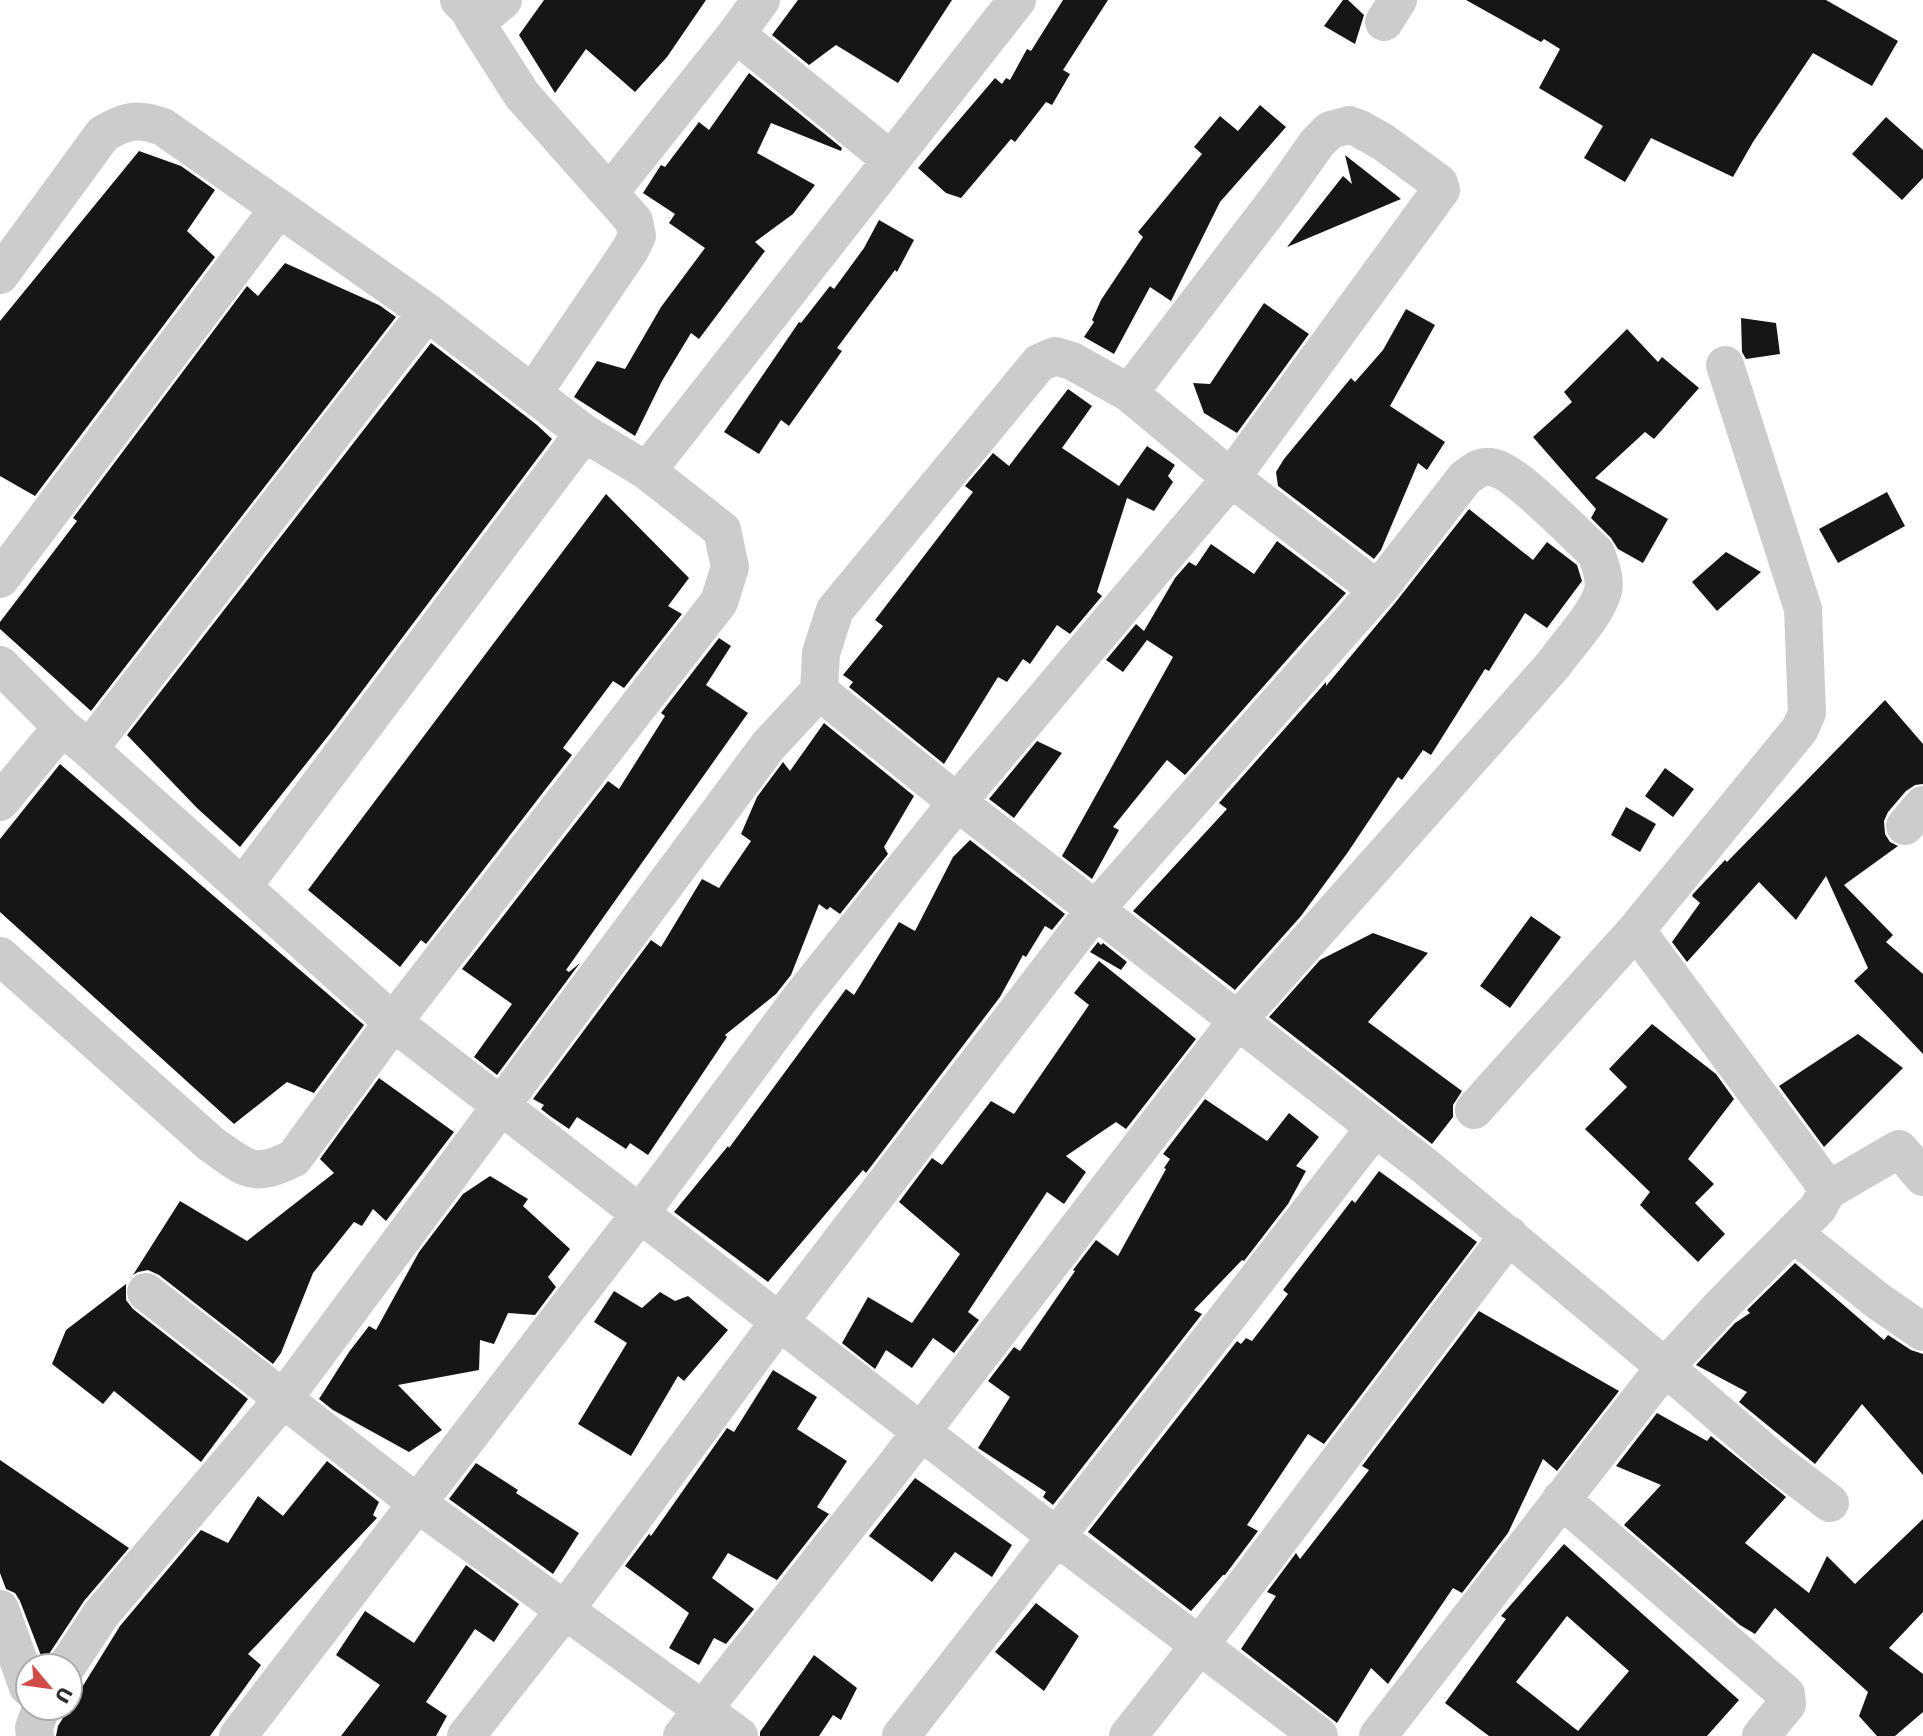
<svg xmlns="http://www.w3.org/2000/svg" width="1923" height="1736" viewBox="0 0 1923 1736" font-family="'DejaVu Sans',sans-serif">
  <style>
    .building { fill: #161616; fill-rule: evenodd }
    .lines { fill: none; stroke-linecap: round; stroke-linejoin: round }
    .minor { stroke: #ccc; stroke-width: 38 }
  </style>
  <rect width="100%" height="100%" fill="#fff"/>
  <path class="building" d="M544,0H706L667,57L635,92L586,49L555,93L519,35Z
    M798,0H952L898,83L836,45L809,65L772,35Z
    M1063,0H1108L1063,70L1070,74L1052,105L1046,102L1015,142L1011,139L961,198L946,193L918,168L995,78L1002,84L1006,78L1010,80L1027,49L1031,51Z
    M1343,0H1348L1364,15L1355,44L1324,26Z
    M1466,0H1826L1898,41L1872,86L1813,53L1753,142L1733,177L1651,138L1625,182L1584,158L1603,126L1539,88L1560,49L1544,39L1541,42Z
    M749,73L842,148L841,151L771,123L757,153L815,185L793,214L755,242L765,251L699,339L691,333L662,381L635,436L574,397L597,361L625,369L661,307L705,248L669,223L675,214L643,193L661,165L665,167L699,122L709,130Z
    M1260,105L1286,127L1220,202L1171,301L1150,287L1114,354L1084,337L1094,322L1092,320L1101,300L1143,237L1138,232L1202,154L1194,147L1220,116L1238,131Z
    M1886,117L1923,150V178L1902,200L1852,154Z
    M139,151L181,166L215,190L187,231L215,257L35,496L0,476V321Z
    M1345,155L1401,199L1287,247L1343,176L1352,184Z
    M879,220L914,240L897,272L895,270L837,348L842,351L789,426L781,420L759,454L724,432L799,322L801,323L830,286L834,289L864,248Z
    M285,263L379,305L396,317L91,711L0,629V622L77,521L73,518L247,286L258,296Z
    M1264,303L1309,334L1237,433L1204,413L1193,383L1210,384Z
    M1406,309L1435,325L1390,406L1445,442L1427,470L1418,463L1381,550L1374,559L1278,486L1276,472L1284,459L1351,378L1355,382L1383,350Z
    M1741,318L1776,323L1780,354L1746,359L1742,352Z
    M1627,329L1658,362L1662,357L1699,388L1654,439L1645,432L1595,478L1668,519L1643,563L1618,549L1611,538L1591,518L1596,509L1533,437L1572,402L1564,392Z
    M431,343L537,425L552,439L332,731L240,847L197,808L127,735Z
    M1068,389L1092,406L1062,448L1119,486L1147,446L1175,465L1168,476L1173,482L1154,511L1127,498L1097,592L1102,596L1070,634L1057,625L1030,664L1023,659L1007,682L998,677L944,764L849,687L853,682L843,675L883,626L875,620L973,492L965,486L993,453L1009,466Z
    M1887,492L1905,526L1838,563L1819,529Z
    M606,494L689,578L668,606L682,614L624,688L613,681L563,748L572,755L426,944L421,940L400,967L308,890Z
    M1469,509L1533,560L1547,542L1577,565L1582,581L1547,628L1525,613L1489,671L1485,669L1431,755L1423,750L1402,780L1398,777L1348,852L1301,916L1235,990L1133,911L1227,809L1219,803L1326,682V686L1395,603Z
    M1277,541L1346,593L1185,775L1167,760L1113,827L1119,830L1092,879L1062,856L1173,657L1147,640L1123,672L1106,660L1136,624L1144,631L1175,578L1189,562L1196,566L1211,544L1254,574Z
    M1726,552L1761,572L1717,611L1692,582Z
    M719,638L731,646L706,685L748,713L566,970L569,972L580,963L497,1075L474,1057L512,1004L462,969L608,781L619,789L665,716L661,713Z
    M1885,700L1923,744V784L1915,785L1906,791L1888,812L1884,821L1885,834L1890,842L1898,846L1844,885L1893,935L1886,942L1923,974V1054L1854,981L1868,968L1826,876L1796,920L1759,882L1687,962L1672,942L1700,903L1692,896L1693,894L1725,860L1727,862Z
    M824,723L914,796L884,847L888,854L840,914L830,907L827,910L819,904L791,975L776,994L725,1035L727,1037L648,1155L630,1143L626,1149L577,1117L569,1129L550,1116L541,1109L544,1105L533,1099L651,940L661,947L702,879L719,888L751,841L741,834L757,797L783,762L790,771Z
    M1037,741L1062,753L1014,818L989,799Z
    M60,764L364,1025L314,1093L287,1082L234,1124L0,912V839Z
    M1665,768L1694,789L1673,817L1645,796Z
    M1626,807L1656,824L1640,852L1611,835Z
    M970,840L1065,914L1052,930L1045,926L1026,957L1023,955L1000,997L866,1173L863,1170L768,1282L674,1212L728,1146L729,1148L846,989L854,995L899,922L915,931L953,857Z
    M1531,916L1561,937L1510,1008L1480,986Z
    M1373,933L1428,953L1368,1022L1462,1091L1453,1105V1117L1432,1144L1269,1017L1320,960Z
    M1098,942L1101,945L1103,943L1127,962L1121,970L1090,952Z
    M1099,961L1196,1039L1126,1129L1116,1122L1066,1156L1086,1172L1064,1204L1047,1192L968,1312L979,1320L954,1353L933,1338L912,1368L886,1350L875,1369L842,1343L868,1297L912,1323L960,1254L899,1202L932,1158L942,1165L991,1101L1014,1114L1089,1005L1074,993Z
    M1652,1024L1716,1074L1734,1099L1688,1159L1714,1184L1695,1203L1725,1234L1698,1262L1640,1205L1650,1192L1585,1129L1627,1087L1609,1069Z
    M1858,1034L1903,1068L1824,1147L1779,1086Z
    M379,1078L454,1132L386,1221L373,1209L362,1226L354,1222L313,1273L281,1353L273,1364L159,1275L148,1270L138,1272L133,1275L180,1201L247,1241L334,1173L320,1159Z
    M1205,1099L1267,1141L1289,1113L1319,1137L1296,1166L1306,1171L1288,1204L1244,1261L1242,1260L1194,1310L1202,1314L1053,1505L1043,1497L1046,1492L978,1448L1010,1397L988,1381L1014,1347L1020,1351L1075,1271L1073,1270L1096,1240L1118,1256L1166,1169L1164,1168L1170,1159L1163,1154Z
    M1379,1171L1477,1242L1324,1444L1308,1434L1247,1525L1258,1531L1225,1575H1223L1191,1611L1088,1532L1237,1341L1241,1344L1246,1338L1252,1341L1288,1294L1283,1290L1352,1200L1355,1203Z
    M490,1176L528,1199L523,1206L570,1249L548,1277L556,1287L535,1315L508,1313L494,1344L480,1340L479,1370L398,1385L442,1430L409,1452L333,1410L319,1399L349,1352L369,1326L376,1330L419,1252L463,1194Z
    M1795,1263L1884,1340L1888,1335L1911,1350L1923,1354V1475L1862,1404L1815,1464L1739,1402L1747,1392L1696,1365L1735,1323L1750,1313L1747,1310Z
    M126,1284V1300L133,1309L248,1399L201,1462L114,1391L103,1404L52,1364L66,1330Z
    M614,1291L642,1308L660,1292L675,1301L688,1296L728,1330L684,1381L678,1376L631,1456L578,1424L627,1343L594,1322Z
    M1479,1311L1619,1391L1557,1471L1543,1459L1508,1533L1462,1593L1453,1588L1388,1684L1371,1668L1337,1723L1241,1649L1276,1596L1267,1592L1296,1553L1300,1559L1369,1470L1362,1466Z
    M773,1370L817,1397L797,1429L847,1461L817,1507L829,1514L777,1580L728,1553L712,1578L754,1609L726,1644L714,1638L699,1665L669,1648L689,1613L625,1566L649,1534L651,1536L727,1428L734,1432Z
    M1657,1413L1707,1441L1711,1436L1786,1497L1745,1543L1809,1593L1827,1556L1855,1584L1923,1519V1612L1889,1648L1923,1674V1712L1895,1736H1877L1859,1716L1868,1692L1775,1608L1755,1634L1740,1625L1624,1525L1661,1485L1616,1466Z
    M0,1460L129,1548L84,1601L49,1654L45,1666L20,1601L15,1593L6,1589L0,1573Z
    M327,1461L379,1502L373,1515L377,1518L248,1654L261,1665L210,1736H56L58,1726L120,1626L201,1530L228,1543L258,1496L283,1516Z
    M476,1463L518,1490L516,1493L579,1533L553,1574L449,1499Z
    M915,1478L1012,1545L992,1577L955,1552L932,1582L869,1536Z
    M1564,1544L1739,1700L1707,1736H1489L1445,1703L1506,1619L1501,1616ZM1567,1616L1629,1671L1578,1731L1516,1682Z
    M466,1565L519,1604L494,1642L475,1629L426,1702L447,1716L436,1736H341L380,1685L336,1655L365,1611L414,1643Z
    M1036,1603L1079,1636L1044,1691L995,1652Z
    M814,1655L857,1688L841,1720L833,1715L819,1736H760V1732Z"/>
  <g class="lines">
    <path class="minor" d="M459,0L468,9L476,23L503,0
      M761,0L736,34L891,160
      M1384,22L1398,0
      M476,23L522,95L634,221L637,236L630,250L533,393
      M610,192L736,34
      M0,275L103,134C127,120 137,118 163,127L427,312L584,433L647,471L722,530L730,567L719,602L393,1022L294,1158C252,1179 247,1169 211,1144L0,956
      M647,471L1017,0
      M0,579L279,208
      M0,665L62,727L89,749L393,1022L1057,1537L1319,1736
      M819,691L943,791L1426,1167L1665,1367L1772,1459L1830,1503
      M89,749L427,312
      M0,802L62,727
      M1905,826L1923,805
      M243,886L584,433
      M1474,1110L1636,930L1800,729L1807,713L1803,609L1725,365
      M1827,1191L1899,1149L1923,1177
      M1793,1233L1878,1301L1923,1332
      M146,1292L418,1504L739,1736
      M1561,1499L1786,1694L1787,1704L1761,1736
      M0,1609L28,1687
      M67,1666L102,1613L284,1398L768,746L819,691L821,653L835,610L1039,363L1055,356L1072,361L1129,393L1231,478L1378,590
      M35,1736L34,1728L41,1708
      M238,1736L639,1215L799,1000L958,801L1231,478L1441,190L1439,183L1383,142L1360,129L1349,125L1330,130L1317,143L1281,194L1129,393
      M466,1736L565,1610L779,1322L1095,910L1378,590L1465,478C1474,471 1482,464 1495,468C1517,473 1576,535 1596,553C1600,565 1606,578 1603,591C1597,614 1568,644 1554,664L1237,1021L894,1467L682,1736
      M901,1736L1374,1129
      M1128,1736L1199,1646L1509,1235
      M1378,1736L1665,1367L1725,1302L1818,1208L1827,1191L1820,1178L1636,930"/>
  </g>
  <g transform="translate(49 1687) rotate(119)"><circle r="33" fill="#ffffff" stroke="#acacac" stroke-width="2"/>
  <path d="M0-5L12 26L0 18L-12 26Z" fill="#d04c47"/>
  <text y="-10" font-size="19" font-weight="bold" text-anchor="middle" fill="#2f2f2f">U</text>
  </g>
</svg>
